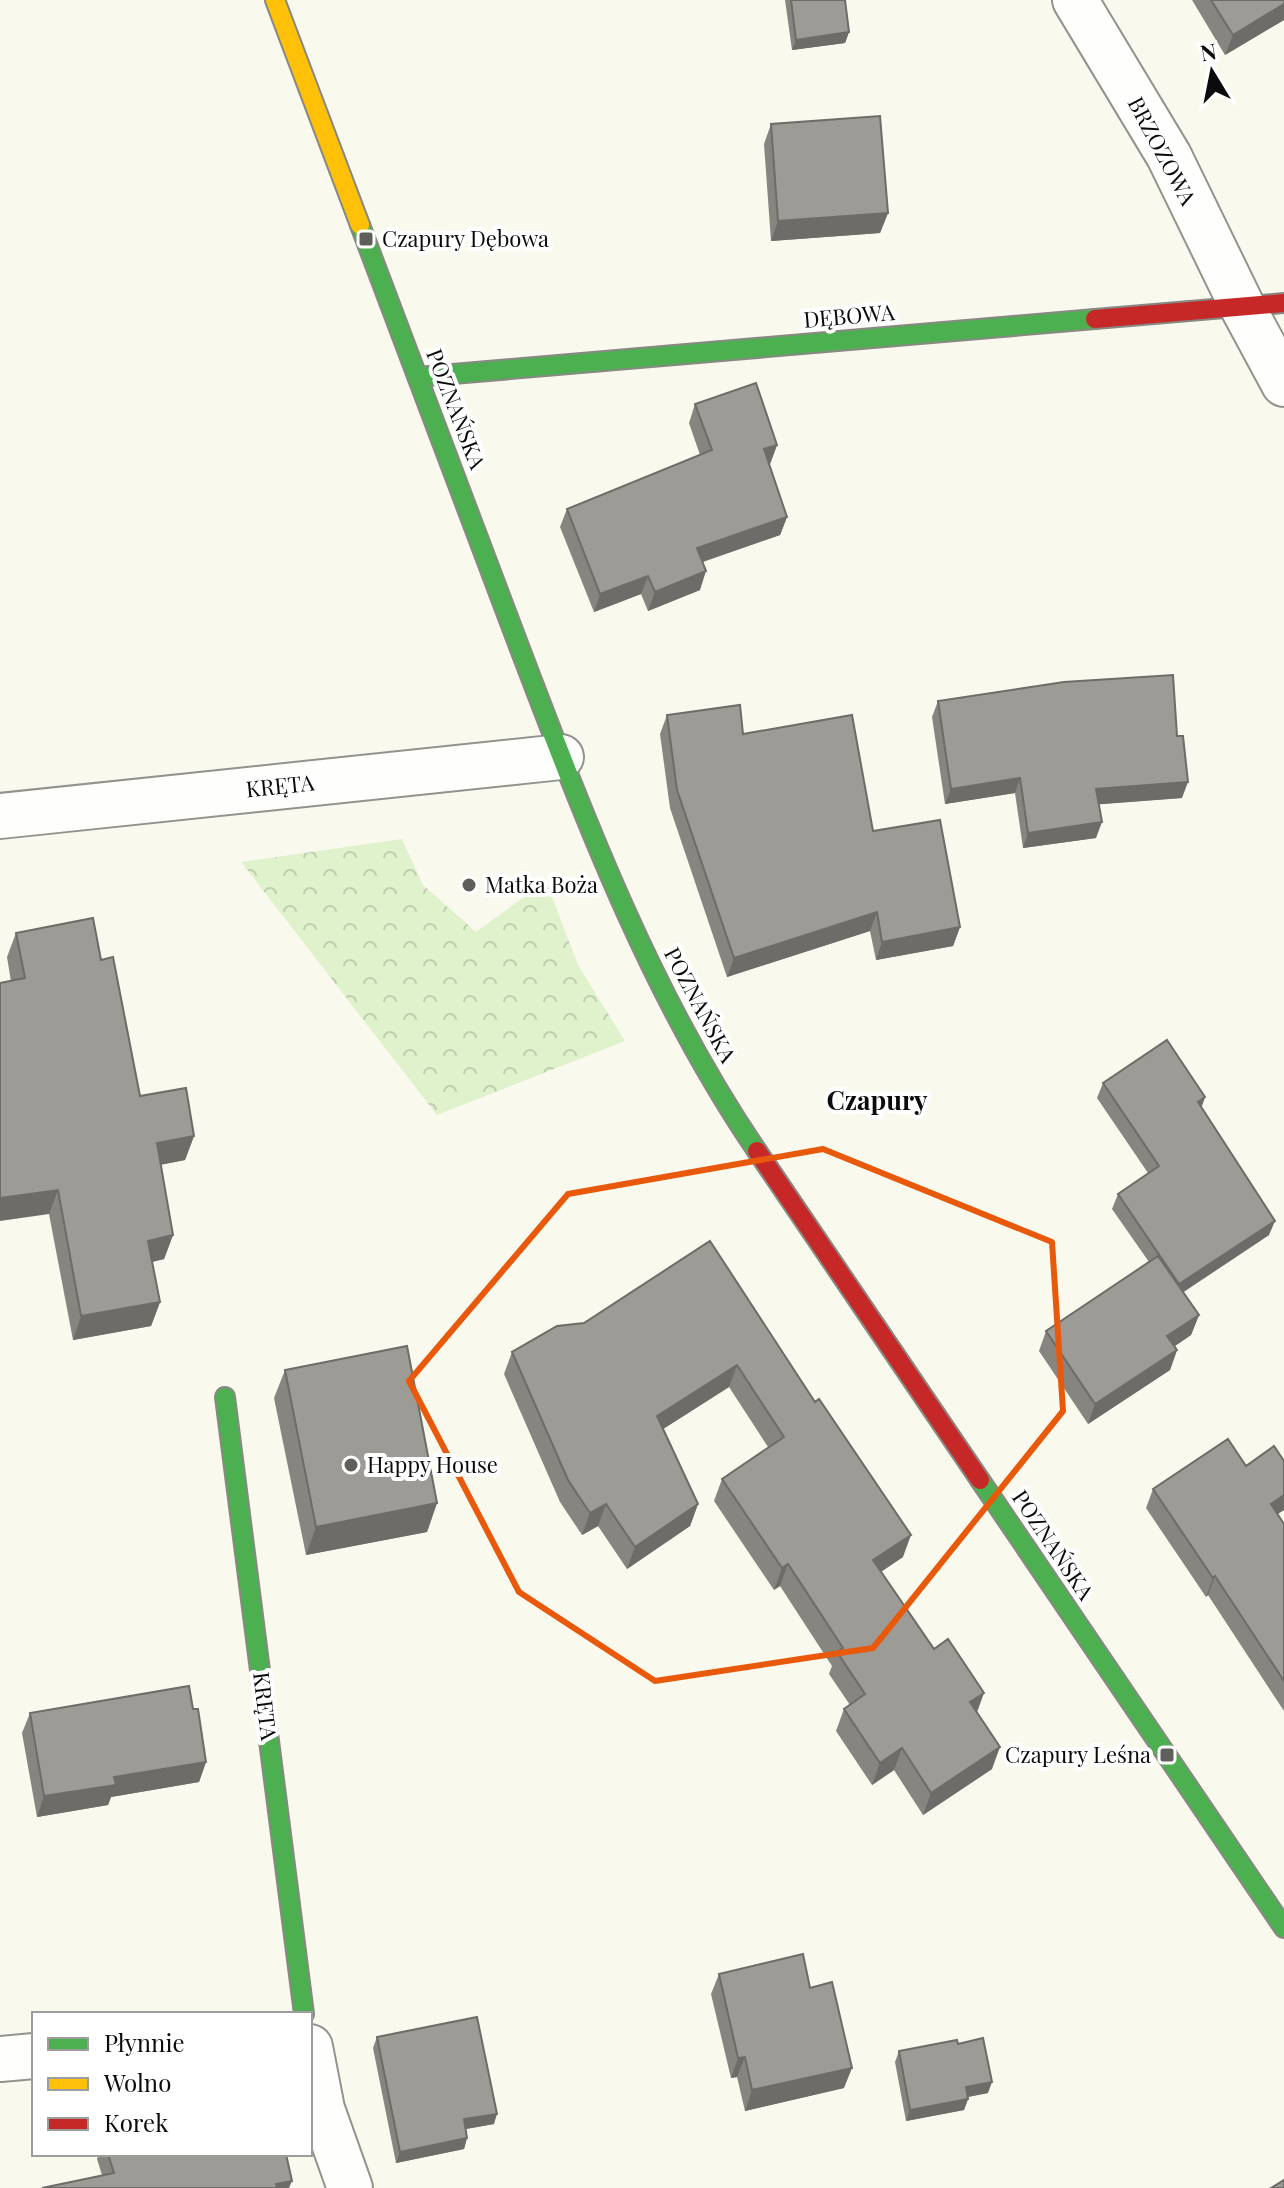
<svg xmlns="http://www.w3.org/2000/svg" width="1284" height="2188" viewBox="0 0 1284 2188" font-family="'Playfair Display',serif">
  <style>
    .park { fill: url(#park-crowns) }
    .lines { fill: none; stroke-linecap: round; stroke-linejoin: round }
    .street-casing { stroke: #93928d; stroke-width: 48 }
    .fast-casing { stroke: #898984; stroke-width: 22 }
    .slow-casing { stroke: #898984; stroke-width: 22 }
    .jam-casing { stroke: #898984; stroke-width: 22 }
    .street { stroke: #fefefc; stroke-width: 44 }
    .fast { stroke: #4caf50; stroke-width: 18 }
    .slow { stroke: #ffc107; stroke-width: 18 }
    .jam { stroke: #c62828; stroke-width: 18 }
    .wall { fill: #868580 }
    .shaded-wall { fill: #6d6c68 }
    .building { fill: #9c9b95; stroke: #6d6c68; stroke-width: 2 }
    .marked { fill: none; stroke: #e8590c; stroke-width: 6; stroke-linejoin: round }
    .poi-dot { fill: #5f5e5a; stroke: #fff; stroke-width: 3 }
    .labels { text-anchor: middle; stroke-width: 8; stroke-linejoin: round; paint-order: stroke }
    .street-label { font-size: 22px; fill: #0b0b0b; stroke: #fff }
    .poi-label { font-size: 22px; fill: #0b0b0b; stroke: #fff; text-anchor: start }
    .quarter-label { font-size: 26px; font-weight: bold; fill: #0b0b0b; stroke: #fff }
  </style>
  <defs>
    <pattern id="park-crowns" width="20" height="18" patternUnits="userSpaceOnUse" patternTransform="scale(2)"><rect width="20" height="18" fill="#dff2cc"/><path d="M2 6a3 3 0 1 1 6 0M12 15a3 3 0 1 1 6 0" fill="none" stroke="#beceae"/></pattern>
  </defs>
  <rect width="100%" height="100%" fill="#faf9ee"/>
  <path class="park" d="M402,839L423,885L476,932L546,881L578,965L625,1041L437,1115L241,862Z"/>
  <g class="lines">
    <g class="street-casing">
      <path id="street" d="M1075,0L1169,156L1242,306L1284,384
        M0,816L561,757
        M310,2047L322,2109L350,2188
        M0,2059L34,2056"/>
    </g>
    <g class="fast-casing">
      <path id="fast" d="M360,225C413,366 467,508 520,649C586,822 652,997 757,1151
        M418,377L1095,319
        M225,1397L304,2014
        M980,1480L1284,1928"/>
    </g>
    <g class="slow-casing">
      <path id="slow" d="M275,0L360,225"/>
    </g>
    <g class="jam-casing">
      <path id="jam" d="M1095,319L1284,303
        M757,1151L980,1480"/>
    </g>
    <use href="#street" class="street"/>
    <use href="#fast" class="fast"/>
    <use href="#slow" class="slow"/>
    <use href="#jam" class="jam"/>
  </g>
  <path class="wall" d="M785,0H845L849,32L845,43L792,50Z
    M1192,0H1284V20L1225,55Z
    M771,124L888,213L880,233L771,241L764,144Z
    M695,404L777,445L770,464H769L787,517L780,535L703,562L700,590L648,611L641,594L594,612L560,527L567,509L700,455L689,423Z
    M938,701L1182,798L1099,804L1096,838L1023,848L1015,793L945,804L932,717Z
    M667,715L743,734L873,831L960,927L953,946L876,960L870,931L727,977L670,808L660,734Z
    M16,933L101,960L140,1096L194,1136L185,1160L160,1165L173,1235L164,1259L152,1262L160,1302L151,1326L73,1340L49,1214L7,957Z
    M1103,1083L1205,1097L1201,1107L1269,1235L1183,1292L1199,1315L1191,1335L1175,1346L1177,1350L1170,1370L1088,1424L1039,1351L1046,1331L1149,1262L1112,1209L1118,1194L1148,1173L1097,1098Z
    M710,1241L903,1557L881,1572L977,1712L992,1769L923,1815L894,1770L872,1785L836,1731L844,1709L850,1705L829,1674L832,1666L780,1586L774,1590L714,1501L722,1479L768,1447L729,1387L663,1429L698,1504L690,1526L627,1569L598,1526L582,1535L560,1502L504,1374L512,1352L584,1323Z
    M285,1370L437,1503L427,1532L306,1555L274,1398Z
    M1284,1461V1510L1277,1514L1284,1524V1711L1208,1595L1206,1597L1146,1508L1153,1489L1246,1466Z
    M193,1709L206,1762L199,1782L111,1797L108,1805L37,1817L22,1733L30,1713Z
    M719,1974L810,1988L844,2088L745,2111L737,2077L731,2078L711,1994Z
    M377,2037L494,2124L466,2129L467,2138L464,2149L396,2163L373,2048Z
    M958,2044L988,2093L968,2097V2099L964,2110L906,2121L895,2062L899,2051Z
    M99,2154H286L102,2175L97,2159Z"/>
  <path class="shaded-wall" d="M1284,4V20L1225,55L1233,35Z
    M849,32L845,43L792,50L796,40Z
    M888,213L880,233L771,241L778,221Z
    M777,445L770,464L757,468L764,449Z
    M787,517L780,535L690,566L697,548Z
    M706,571L700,590L648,611L655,592Z
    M648,576L641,594L594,612L600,594Z
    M1020,778L1015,793L945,804L951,789Z
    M1188,782L1182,798L1091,805L1096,789Z
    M1102,822L1096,838L1023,848L1028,833Z
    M877,912L870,931L727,977L734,958Z
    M960,927L953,946L876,960L882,942Z
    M1205,1097L1200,1112L1198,1102Z
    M194,1136L185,1160L148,1167L157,1143Z
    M58,1190L49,1214L0,1221V1198Z
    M1275,1221L1269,1235L1173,1299L1179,1284Z
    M173,1235L164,1259L140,1265L148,1241Z
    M160,1302L151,1326L73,1340L81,1316Z
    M1199,1315L1191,1335L1160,1356L1167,1336Z
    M1177,1350L1170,1370L1088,1424L1095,1404Z
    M737,1365L729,1387L649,1438L657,1416Z
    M1284,1495V1510L1264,1523L1271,1504Z
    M437,1503L427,1532L306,1555L316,1527Z
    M606,1504L598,1526L582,1535L590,1513Z
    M698,1504L690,1526L627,1569L635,1547Z
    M911,1535L903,1557L865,1582L873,1560Z
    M788,1564L780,1586L774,1590L782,1568Z
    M1215,1576L1208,1595L1206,1597L1213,1578Z
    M984,1693L976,1715L970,1702Z
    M1000,1747L992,1769L923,1815L931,1793Z
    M902,1748L894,1770L872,1785L880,1763Z
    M206,1762L199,1782L111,1797L108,1805L37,1817L44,1796L114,1777Z
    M745,2057L737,2077L731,2078L738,2058Z
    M852,2068L844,2088L745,2111L752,2090Z
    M992,2082L988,2093L962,2098L966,2087Z
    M968,2099L964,2110L906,2121L910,2110Z
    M497,2114L494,2124L460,2130L464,2119Z
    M467,2138L464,2149L396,2163L400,2152Z
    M292,2181L289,2188H275L276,2184Z"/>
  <path class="building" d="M791,0H845L849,32L796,40Z
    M1211,0H1284V4L1233,35Z
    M880,116L888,213L778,221L771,124Z
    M756,383L777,445L764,449L787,517L697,548L706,571L655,592L648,576L600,594L567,509L712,450L695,404Z
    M1173,675L1177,736H1183L1188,782L1096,789L1102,822L1028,833L1020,778L951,789L938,701L1064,682Z
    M740,705L743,734L852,715L873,831L940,820L960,927L882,942L877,912L734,958L677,790L667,715Z
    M93,918L101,960L113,957L140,1096L186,1088L194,1136L157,1143L173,1235L148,1241L160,1302L81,1316L58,1190L0,1198V983L25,978L16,933Z
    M1167,1040L1205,1097L1198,1102L1275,1221L1179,1284L1118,1194L1159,1166L1103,1083Z
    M710,1241L815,1402L819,1399L911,1535L873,1560L934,1649L948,1639L984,1693L970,1702L1000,1747L931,1793L902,1748L880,1763L844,1709L865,1694L837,1652L843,1648L788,1564L782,1568L722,1479L784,1437L737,1365L657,1416L698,1504L635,1547L606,1504L590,1513L568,1480L512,1352L557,1326L584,1323Z
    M1158,1256L1199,1315L1167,1336L1177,1350L1095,1404L1046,1331Z
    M407,1346L437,1503L316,1527L285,1370Z
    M1228,1439L1246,1466L1274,1446L1284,1461V1495L1271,1504L1284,1524V1681L1215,1576L1213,1578L1153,1489Z
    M189,1686L193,1709H198L206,1762L114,1777L116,1785L44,1796L30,1713Z
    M803,1954L810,1988L832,1982L852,2068L752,2090L745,2057L738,2058L719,1974Z
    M477,2017L497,2114L464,2119L467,2138L400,2152L377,2037Z
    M983,2038L992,2082L966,2087L968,2099L910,2110L899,2051L957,2040L958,2044Z
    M108,2154H286L292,2181L276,2184L277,2188H42L114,2173Z
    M1284,2180V2188H1271Z"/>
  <path class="marked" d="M823,1149L1052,1242L1063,1411L873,1648L655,1681L519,1592L409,1381L568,1194Z"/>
  <g class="poi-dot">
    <rect x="358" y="231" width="16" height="16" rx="4"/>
    <circle cx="469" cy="885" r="8"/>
    <circle cx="351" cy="1465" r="8"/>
    <rect x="1159" y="1747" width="16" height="16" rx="4"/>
  </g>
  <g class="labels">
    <g class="street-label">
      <text transform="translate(1162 151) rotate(62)" y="8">BRZOZOWA</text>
      <text transform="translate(849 316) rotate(-5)" y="8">DĘBOWA</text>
      <text transform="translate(456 409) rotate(69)" y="8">POZNAŃSKA</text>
      <text transform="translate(280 786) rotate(-6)" y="8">KRĘTA</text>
      <text transform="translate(700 1005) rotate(62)" y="8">POZNAŃSKA</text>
      <text transform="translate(1053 1545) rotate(56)" y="8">POZNAŃSKA</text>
      <text transform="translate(265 1706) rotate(83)" y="8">KRĘTA</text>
    </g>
    <g class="poi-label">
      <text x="382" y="247">Czapury Dębowa</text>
      <text x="485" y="893">Matka Boża</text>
      <text x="367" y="1473">Happy House</text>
      <text x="1151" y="1763" text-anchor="end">Czapury Leśna</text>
    </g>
    <g class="quarter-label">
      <text x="877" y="1110">Czapury</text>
    </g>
  </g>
  <rect x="32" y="2012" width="280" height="144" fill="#ffffff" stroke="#9d9d9d" stroke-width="2"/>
  <rect x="48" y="2038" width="40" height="12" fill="#4caf50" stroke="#9d9d9d" stroke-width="2"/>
  <text x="104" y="2052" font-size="24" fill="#0b0b0b">Płynnie</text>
  <rect x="48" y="2078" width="40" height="12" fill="#ffc107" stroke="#9d9d9d" stroke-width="2"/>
  <text x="104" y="2092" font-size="24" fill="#0b0b0b">Wolno</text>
  <rect x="48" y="2118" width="40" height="12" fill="#c62828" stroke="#9d9d9d" stroke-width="2"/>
  <text x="104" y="2132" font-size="24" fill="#0b0b0b">Korek</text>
  <g transform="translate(1212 72) rotate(350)" stroke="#ffffff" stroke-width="6" paint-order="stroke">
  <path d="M0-6L14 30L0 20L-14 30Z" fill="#0b0b0b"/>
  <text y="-12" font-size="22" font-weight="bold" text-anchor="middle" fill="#0b0b0b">N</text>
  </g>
</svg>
